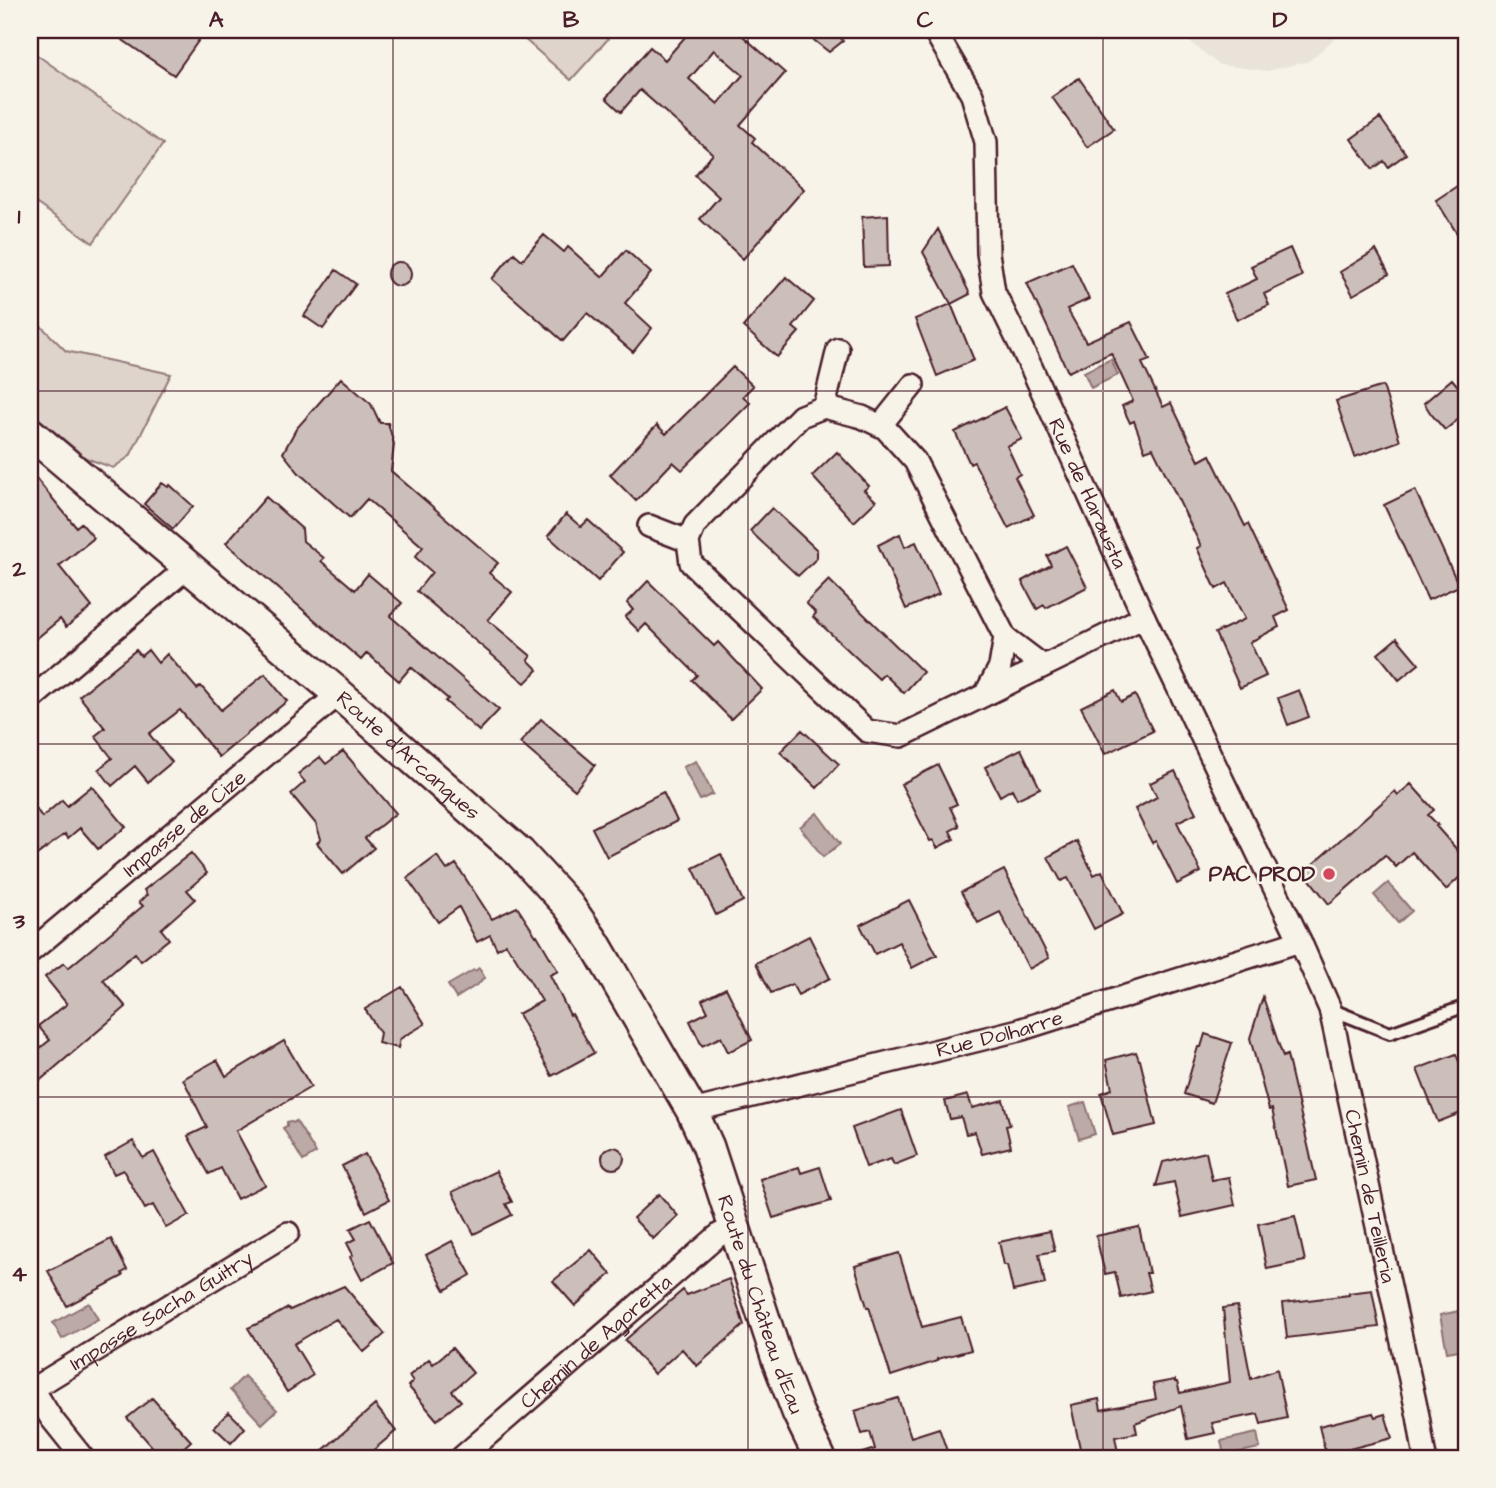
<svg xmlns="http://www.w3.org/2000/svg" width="1496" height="1488" viewBox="0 0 1496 1488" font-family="'Architects Daughter',sans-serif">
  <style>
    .built { fill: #eae3da }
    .green { fill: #ded4cc; stroke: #947a7c; stroke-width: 2 }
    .water { fill: #bcaaa7; stroke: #8e7275; stroke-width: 2 }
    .building { fill: #ccbfb9; stroke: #4a1f2b; stroke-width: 2; fill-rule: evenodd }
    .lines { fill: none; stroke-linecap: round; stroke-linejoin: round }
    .lane-casing { stroke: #4a1f2b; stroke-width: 16 }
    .street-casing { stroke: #4a1f2b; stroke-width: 26 }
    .secondary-casing { stroke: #4a1f2b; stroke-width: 35 }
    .lane { stroke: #f7f3e8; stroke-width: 10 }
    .street { stroke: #f7f3e8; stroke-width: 21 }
    .secondary { stroke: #f7f3e8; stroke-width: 30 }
    .grid { fill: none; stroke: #4a1f2b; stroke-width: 2; stroke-opacity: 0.55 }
    .poi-dot { fill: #d1495b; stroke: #f7f3e8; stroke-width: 2.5 }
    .labels { text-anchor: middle; stroke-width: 5; stroke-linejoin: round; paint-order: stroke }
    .street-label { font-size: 21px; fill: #4a1f2b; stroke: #f7f3e8 }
    .poi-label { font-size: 21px; font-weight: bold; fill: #4a1f2b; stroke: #f7f3e8; text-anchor: end }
    .neatline { fill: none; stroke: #4a1f2b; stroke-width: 2.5 }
    .grid-label { font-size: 23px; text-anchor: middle; font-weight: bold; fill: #4a1f2b }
  </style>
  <rect width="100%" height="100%" fill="#f7f3e8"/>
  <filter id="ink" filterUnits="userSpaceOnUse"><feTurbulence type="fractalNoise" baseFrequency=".0143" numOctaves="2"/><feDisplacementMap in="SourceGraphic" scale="14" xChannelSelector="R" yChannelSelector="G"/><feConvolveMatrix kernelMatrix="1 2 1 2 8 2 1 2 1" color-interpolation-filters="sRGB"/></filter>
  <g filter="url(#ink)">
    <path class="built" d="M1175,30H1344L1309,61L1267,71L1219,65Z"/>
    <path class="green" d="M514,30H598L608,39L571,80Z
      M30,50L163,144L93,243L30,199Z
      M30,315L66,351L171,374L130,456L113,468L86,458L30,411Z"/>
    <path class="water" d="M1111,359L1118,375L1091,388L1084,372Z
      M696,761L713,794L700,800L683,767Z
      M817,813L840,844L823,857L800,827Z
      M1388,883L1412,911L1398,923L1374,895Z
      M479,968L485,978L481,980V982L456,998L448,985L474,970L475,971Z
      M1085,1102L1095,1134L1079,1139L1069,1107Z
      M290,1121L293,1123L296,1121L316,1153L303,1161L283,1128L287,1126V1122Z
      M89,1303L98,1319L62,1339L53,1323Z
      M1459,1311L1465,1349L1447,1352L1440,1315Z
      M244,1376L277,1410L262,1424L230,1390Z
      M1257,1433L1260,1448L1224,1455L1221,1441Z"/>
    <path class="building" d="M108,30H206L174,75Z
      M691,30H736L785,73L740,125L755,138L752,142L804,189L743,259L700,219L719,197L695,175L713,154L640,90L621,112L606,98L650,47L665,60ZM714,50L743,75L718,104L689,79Z
      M801,30H835L843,41L829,52Z
      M1079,78L1114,129L1087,147L1052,97Z
      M1380,118L1406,154L1388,167L1384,161L1373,169L1351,139Z
      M1466,180V248L1436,200Z
      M888,215L889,266L864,267L862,217Z
      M938,229L970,294L951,304L923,252Z
      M544,235L564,252L568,247L602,277L626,250L651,273L625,303L652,328L633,352L587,313L563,341L492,279L514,253L522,260Z
      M1290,248L1302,276L1264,294L1269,305L1237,320L1225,294L1257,279L1251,266Z
      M1376,250L1389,274L1353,295L1340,272Z
      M387 274a12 12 0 1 1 24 0a12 12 0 1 1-24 0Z
      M1072,263L1089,299L1067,309L1086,342L1131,322L1150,360L1142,363L1163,407L1171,403L1199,461L1210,455L1245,526L1248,524L1289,610L1275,617L1279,627L1250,642L1266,676L1240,688L1215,633L1245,619L1227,583L1216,589L1197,548L1201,546L1153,448L1145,451L1134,421L1130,423L1122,406L1133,401L1111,353L1068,372L1027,283Z
      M336,270L356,284L323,329L304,316Z
      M786,277L814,301L793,327L799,332L777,357L743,327Z
      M951,304L974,360L937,376L915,319Z
      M733,367L753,386L743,396L750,403L682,470L673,462L636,501L610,475L657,425L666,434Z
      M341,378L371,404L380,423H388L394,444L391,471L498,563L489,573L512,592L488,620L531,656L528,660L538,670L525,683L417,591L432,572L415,557L423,547L367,499L350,518L299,473L283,453L296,429Z
      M1452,379L1466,396V413L1445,430L1431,414L1424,403Z
      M1383,386L1400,441L1355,457L1336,401Z
      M1005,407L1022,439L1007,446L1020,474L1015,477L1034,515L1008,528L974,462L970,464L955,432Z
      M837,452L869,486L864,490L876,501L854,522L812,476Z
      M30,471L76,527L81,523L94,538L59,566L92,607L66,627L60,619L30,644Z
      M162,483L168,487L170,485L193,506L173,529L144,504Z
      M1415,490L1459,586L1428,600L1384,505Z
      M266,497L302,529L303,541L324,558L321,561L355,590L368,574L402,603L390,616L499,710L479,731L445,701L448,699L411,667L399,681L367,653L361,660L226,543Z
      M772,508L817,550V558L798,576L750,531Z
      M566,514L581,527L588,520L623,552L598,581L548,536Z
      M900,534L905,547L916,542L939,594L906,609L878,545Z
      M1066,546L1087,587L1046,608L1044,605L1037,609L1022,581L1051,565L1047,556Z
      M829,580L923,672L904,693L884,674L879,679L813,617L816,613L806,603Z
      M648,581L714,646L718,642L762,689L731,719L692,680L697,675L646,624L639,631L625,617L633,610L627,603Z
      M1397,638L1419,664L1399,680L1378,654Z
      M136,650L141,656L148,650L158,663L167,654L197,689L201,686L221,710L265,674L287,701L219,757L180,710L149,734L172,762L148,782L135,766L112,786L99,769L112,758L95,736L105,728L79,696Z
      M1115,690L1121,702L1135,695L1153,731L1105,754L1081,707Z
      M1299,690L1309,717L1288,725L1278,698Z
      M541,719L595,765L575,790L520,743Z
      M802,730L839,764L817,788L780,752Z
      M1021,749L1040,788L1017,799L1012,789L1000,796L985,767Z
      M343,751L396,813L365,838L374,848L343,874L317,843L321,839L316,824L291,794L305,782L298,774L320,757L326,764Z
      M938,765L957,804L950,807L959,826L950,831L954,839L937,848L933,840L930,841L901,784Z
      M1175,771L1196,813L1177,822L1201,872L1177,884L1156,841L1152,843L1135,809L1157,797L1150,783Z
      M1411,784L1434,810L1428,815L1438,825L1436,826L1466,860V871L1446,890L1412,852L1396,867L1385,855L1329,904L1304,872L1395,791L1398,795Z
      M92,786L126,827L98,849L80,828L68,838L65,834L30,860V800L42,817L62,800L67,806Z
      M663,792L677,821L607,857L592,828Z
      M1077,841L1094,875L1102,871L1123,914L1094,929L1068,878L1061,881L1048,857Z
      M191,853L207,873L187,890L195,899L161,929L169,939L141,961L135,953L103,980L126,1007L30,1089V1056L50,1040L38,1026L67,1004L45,977L64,963L68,968L143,906L139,902L147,895L144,890Z
      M721,854L743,901L716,915L693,868Z
      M437,856L447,870L456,864L492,919L517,907L536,936L537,935L558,971L550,975L570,1015L572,1014L594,1053L552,1076L518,1014L542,1001L512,952H511L506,944L497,949L490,935L477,942L459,907L438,922L407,878Z
      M1004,870L1049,958L1029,969L1000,912L978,923L961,892Z
      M909,900L937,955L912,968L899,942L875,954L860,925Z
      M809,936L830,978L798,995L792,984L771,993L756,963Z
      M402,987L425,1024L400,1039L398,1048L378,1043L380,1033L365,1009Z
      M726,988L752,1040L728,1052L721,1037L702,1046L690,1021L708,1012L702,1000Z
      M1263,997L1283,1057L1287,1055L1316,1180L1288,1186L1272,1109L1269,1110L1250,1038Z
      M1205,1034L1232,1043L1212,1103L1184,1094L1198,1047H1201Z
      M284,1041L311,1087L236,1131L265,1185L237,1199L221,1168L209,1174L188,1136L207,1127L183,1079L217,1060L226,1076Z
      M1136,1052L1139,1060H1140L1156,1125L1113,1135L1101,1093L1112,1089L1106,1060Z
      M1456,1054L1466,1079V1111L1438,1122L1417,1069Z
      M968,1095L972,1108L1003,1100L1010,1125L1006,1126L1011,1147L982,1154L975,1132L966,1134L961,1117L950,1119L945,1101Z
      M901,1110L917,1156L894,1165L891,1159L866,1167L852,1128Z
      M133,1141L143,1158L154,1152L189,1215L166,1228L153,1205L145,1209L123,1170L114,1174L105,1157Z
      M602 1158a11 11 0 1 1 22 0a11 11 0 1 1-22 0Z
      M1206,1152L1212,1180L1229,1177L1235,1205L1182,1217L1174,1182L1156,1186L1163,1162Z
      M365,1154L389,1200L366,1212L342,1166Z
      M799,1167L801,1173L820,1167L831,1201L773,1218L760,1179Z
      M496,1171L512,1202L506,1204L512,1215L474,1234L452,1192Z
      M659,1194L678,1216L653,1239L633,1218Z
      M1295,1216L1305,1261L1267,1269L1258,1224Z
      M370,1219L393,1263L362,1280L350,1257L353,1255L347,1243L356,1239L350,1229Z
      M1139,1227L1149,1273H1146L1151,1291L1121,1298L1115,1272L1105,1274L1096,1236Z
      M1050,1231L1055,1251L1039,1254L1045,1284L1013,1291L1007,1265H1004L999,1242Z
      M111,1239L127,1270L122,1273L123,1276L67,1306L48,1271Z
      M452,1241L471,1275L445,1290L426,1255Z
      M591,1250L611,1274L575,1306L553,1281Z
      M899,1253L922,1327L961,1317L971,1350L937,1359V1361L891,1376L869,1307H867L855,1266Z
      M729,1279L744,1325L697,1366L682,1349L654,1374L625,1340L683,1290L687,1295Z
      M344,1286L385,1334L364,1352L336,1319L294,1344L313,1375L287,1392L248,1328L270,1318L288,1308L290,1310Z
      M1372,1290L1379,1327L1287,1338L1283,1303L1349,1295V1293Z
      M1237,1306L1251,1379L1277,1369L1287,1418L1261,1424L1258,1414L1212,1423L1215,1433L1188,1439L1181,1406L1135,1423L1137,1433L1115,1437L1119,1458H1082L1071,1405L1099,1399L1101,1410L1156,1399L1153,1384L1175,1380V1382H1177L1180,1393L1230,1382L1223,1308Z
      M452,1348L473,1373L452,1391L461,1401L437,1420L408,1386L413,1381L409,1376L429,1359L433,1364Z
      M152,1398L191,1441L172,1458H162L127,1418Z
      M898,1398L911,1437L939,1428L947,1451L923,1458H860L859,1454L875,1449L870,1432L862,1434L855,1411Z
      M375,1405L396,1431L364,1458H314Z
      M229,1412L245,1428L231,1443L214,1427Z
      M1373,1413L1375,1417L1385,1414L1392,1438L1326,1455L1319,1426Z"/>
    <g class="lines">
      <g class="lane-casing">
        <path id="lane" d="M1330,1009L1390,1033L1466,1006"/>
      </g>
      <g class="street-casing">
        <g id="street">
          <path id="s1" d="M934,30L972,95L986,142L988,253L994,292L1032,369L1144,617L1300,941L1330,1009L1418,1416L1425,1458"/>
          <path d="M824,407L838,349"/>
          <path d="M881,425L913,385"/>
          <path d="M649,526L688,541"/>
          <path d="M1005,637L1042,665"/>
          <path d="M986,693L1000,667L1005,637L915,461L885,428L862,417L824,407L801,416L695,525L688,541L691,563L867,731L901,736L1144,617"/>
          <path d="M30,700L188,567"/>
          <path id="s2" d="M30,952L339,694"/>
          <path id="s3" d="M692,1111L1019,1030L1300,941"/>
          <path d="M30,1384L51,1418L83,1458"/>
          <path id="s4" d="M34,1388L288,1233"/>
          <path id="s5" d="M461,1458L720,1234L736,1229"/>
        </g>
      </g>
      <g class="secondary-casing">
        <g id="secondary">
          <path id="s6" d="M30,433L339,694L520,853L568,905L594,942L692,1111L708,1146L778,1361L798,1413L820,1458"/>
        </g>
      </g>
      <use href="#lane" class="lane"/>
      <use href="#street" class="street"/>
      <use href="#secondary" class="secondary"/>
    </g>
  </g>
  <path class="grid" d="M393,30V1458M748,30V1458M1103,30V1458M30,391H1466M30,744H1466M30,1097H1466"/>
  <circle class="poi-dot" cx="1329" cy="874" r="7"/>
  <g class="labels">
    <g class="street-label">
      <text dy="7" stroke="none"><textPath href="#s1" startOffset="497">Rue de Harausta</textPath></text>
      <text dy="7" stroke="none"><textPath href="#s6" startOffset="497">Route d'Arcangues</textPath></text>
      <text dy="7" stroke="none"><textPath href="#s2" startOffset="201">Impasse de Cize</textPath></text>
      <text dy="7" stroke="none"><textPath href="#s3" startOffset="317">Rue Dolharre</textPath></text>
      <text dy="7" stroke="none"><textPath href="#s1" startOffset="1258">Chemin de Teilleria</textPath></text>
      <text dy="7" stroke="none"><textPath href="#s6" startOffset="1162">Route du Château d'Eau</textPath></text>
      <text dy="7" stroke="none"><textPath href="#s4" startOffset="149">Impasse Sacha Guitry</textPath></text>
      <text dy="7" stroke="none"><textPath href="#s5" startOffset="178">Chemin de Agoretta</textPath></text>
    </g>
    <g class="poi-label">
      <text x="1315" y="881">PAC PROD</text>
    </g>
  </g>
  <rect width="1496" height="1488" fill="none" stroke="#f7f3e8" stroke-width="77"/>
  <rect x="38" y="38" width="1420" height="1412" class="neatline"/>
  <g class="grid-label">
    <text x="216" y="27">A</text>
    <text x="571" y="27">B</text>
    <text x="925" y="27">C</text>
    <text x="1280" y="27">D</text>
    <text x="19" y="223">1</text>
    <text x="19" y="576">2</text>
    <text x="19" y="928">3</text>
    <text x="19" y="1281">4</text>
  </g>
</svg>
